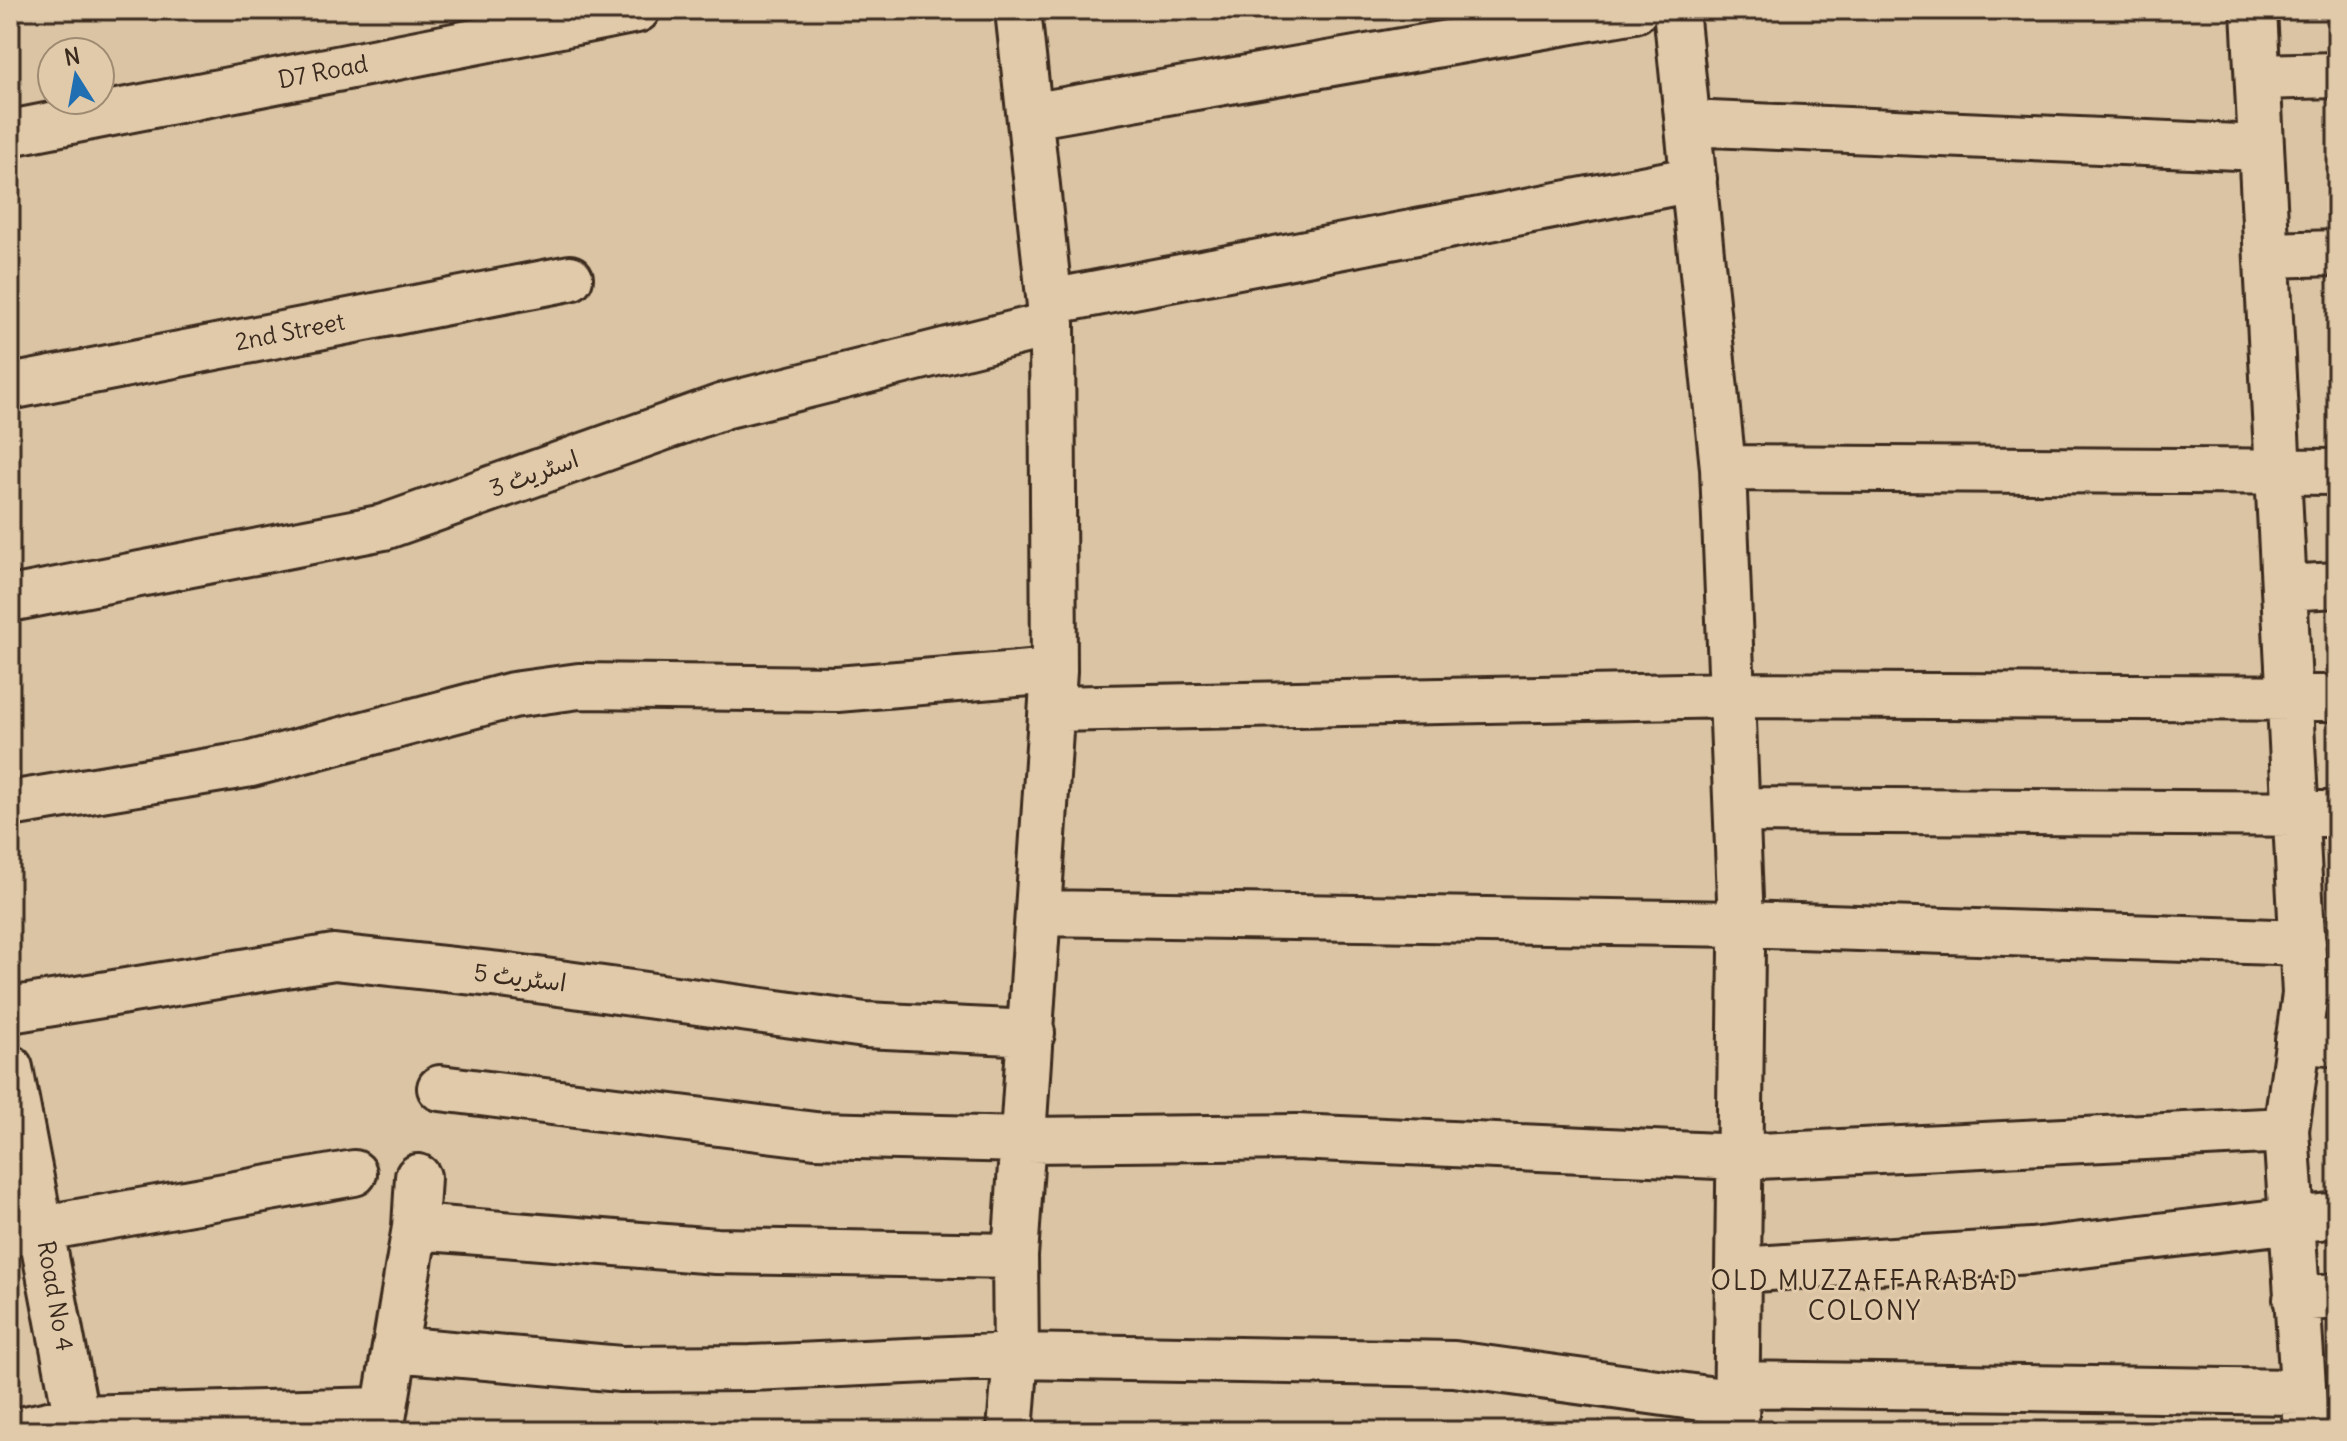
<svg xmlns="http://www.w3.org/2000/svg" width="2347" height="1441" viewBox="0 0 2347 1441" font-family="Delius,'Playpen Sans Arabic',sans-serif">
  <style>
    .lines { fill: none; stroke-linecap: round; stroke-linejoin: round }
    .minor-casing { stroke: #3b2a1e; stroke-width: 50 }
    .minor { stroke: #e1caaa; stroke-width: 44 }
    .labels { text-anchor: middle; stroke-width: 6; stroke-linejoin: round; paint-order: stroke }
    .street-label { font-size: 24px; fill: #3b2a1e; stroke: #e1caaa }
    .neighbourhood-label { font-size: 26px; letter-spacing: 2px; fill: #3b2a1e; stroke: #e1caaa }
  </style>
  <rect width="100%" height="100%" fill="#dac4a4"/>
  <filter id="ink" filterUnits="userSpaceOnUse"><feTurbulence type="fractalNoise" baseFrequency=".0125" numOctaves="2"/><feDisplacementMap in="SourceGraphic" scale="16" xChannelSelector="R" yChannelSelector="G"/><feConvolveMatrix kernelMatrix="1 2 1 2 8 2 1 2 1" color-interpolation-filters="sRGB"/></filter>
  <g filter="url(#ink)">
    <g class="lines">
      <g class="minor-casing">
        <path id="minor" d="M1676,10L1723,468L1742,949L1736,1431
          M2254,10L2305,994L2286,1130L2306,1431
          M2258,77L2337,75
          M1030,116L1635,10
          M1688,123L2261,148
          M10,133L637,10
          M2267,255L2337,253
          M1050,302L1694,179
          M10,387L570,278
          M1723,468L2337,472
          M2284,588L2337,585
          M10,599L384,527L724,406L1052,324
          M1053,709L1732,695L2337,698
          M10,804L251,764L513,695L579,686L837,689L1054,671
          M1737,810L2337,814
          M1040,913L1741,924L2303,943
          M10,1010L334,957L501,975L865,1025L1032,1033
          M2298,1040L2337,1044
          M10,1068L79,1431
          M440,1088L815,1135L1025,1140L1296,1137L1740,1157L2286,1130
          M415,1227L716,1251L1015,1256
          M10,1234L354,1173
          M1739,1270L2031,1251L2337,1215
          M2296,1299L2337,1296
          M395,1349L621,1369L751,1368L1016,1356L1454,1364L1737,1403
          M1737,1384L2303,1392
          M16,1431L77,1418L383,1410
          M381,1431L415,1227L418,1177
          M1010,1431L1016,1356L1015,1256L1054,671L1052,324L1018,10"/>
      </g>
      <use href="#minor" class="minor"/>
    </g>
  </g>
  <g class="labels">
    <g class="street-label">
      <text transform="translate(323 72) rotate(-11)" y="8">D7 Road</text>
      <text transform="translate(290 332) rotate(-11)" y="8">2nd Street</text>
      <text transform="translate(534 474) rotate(-20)" y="8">اسٹریٹ 3</text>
      <text transform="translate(520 978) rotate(7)" y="8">اسٹریٹ 5</text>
      <text transform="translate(55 1296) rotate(80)" y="8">Road No 4</text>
    </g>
    <g class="neighbourhood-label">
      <text x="1865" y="1290">OLD MUZZAFFARABAD<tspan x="1865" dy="30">COLONY</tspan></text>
    </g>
  </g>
  <rect width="2347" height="1441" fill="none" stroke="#e1caaa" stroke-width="40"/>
  <rect x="20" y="20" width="2307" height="1401" fill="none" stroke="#3b2a1e" stroke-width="3" filter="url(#ink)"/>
  <g transform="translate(76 76) rotate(349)"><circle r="38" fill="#e1caaa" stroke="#9f8a72" stroke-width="2"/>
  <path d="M0-6L14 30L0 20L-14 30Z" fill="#1f6fb2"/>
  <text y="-12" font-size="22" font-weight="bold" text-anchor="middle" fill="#3b2a1e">N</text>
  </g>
</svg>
